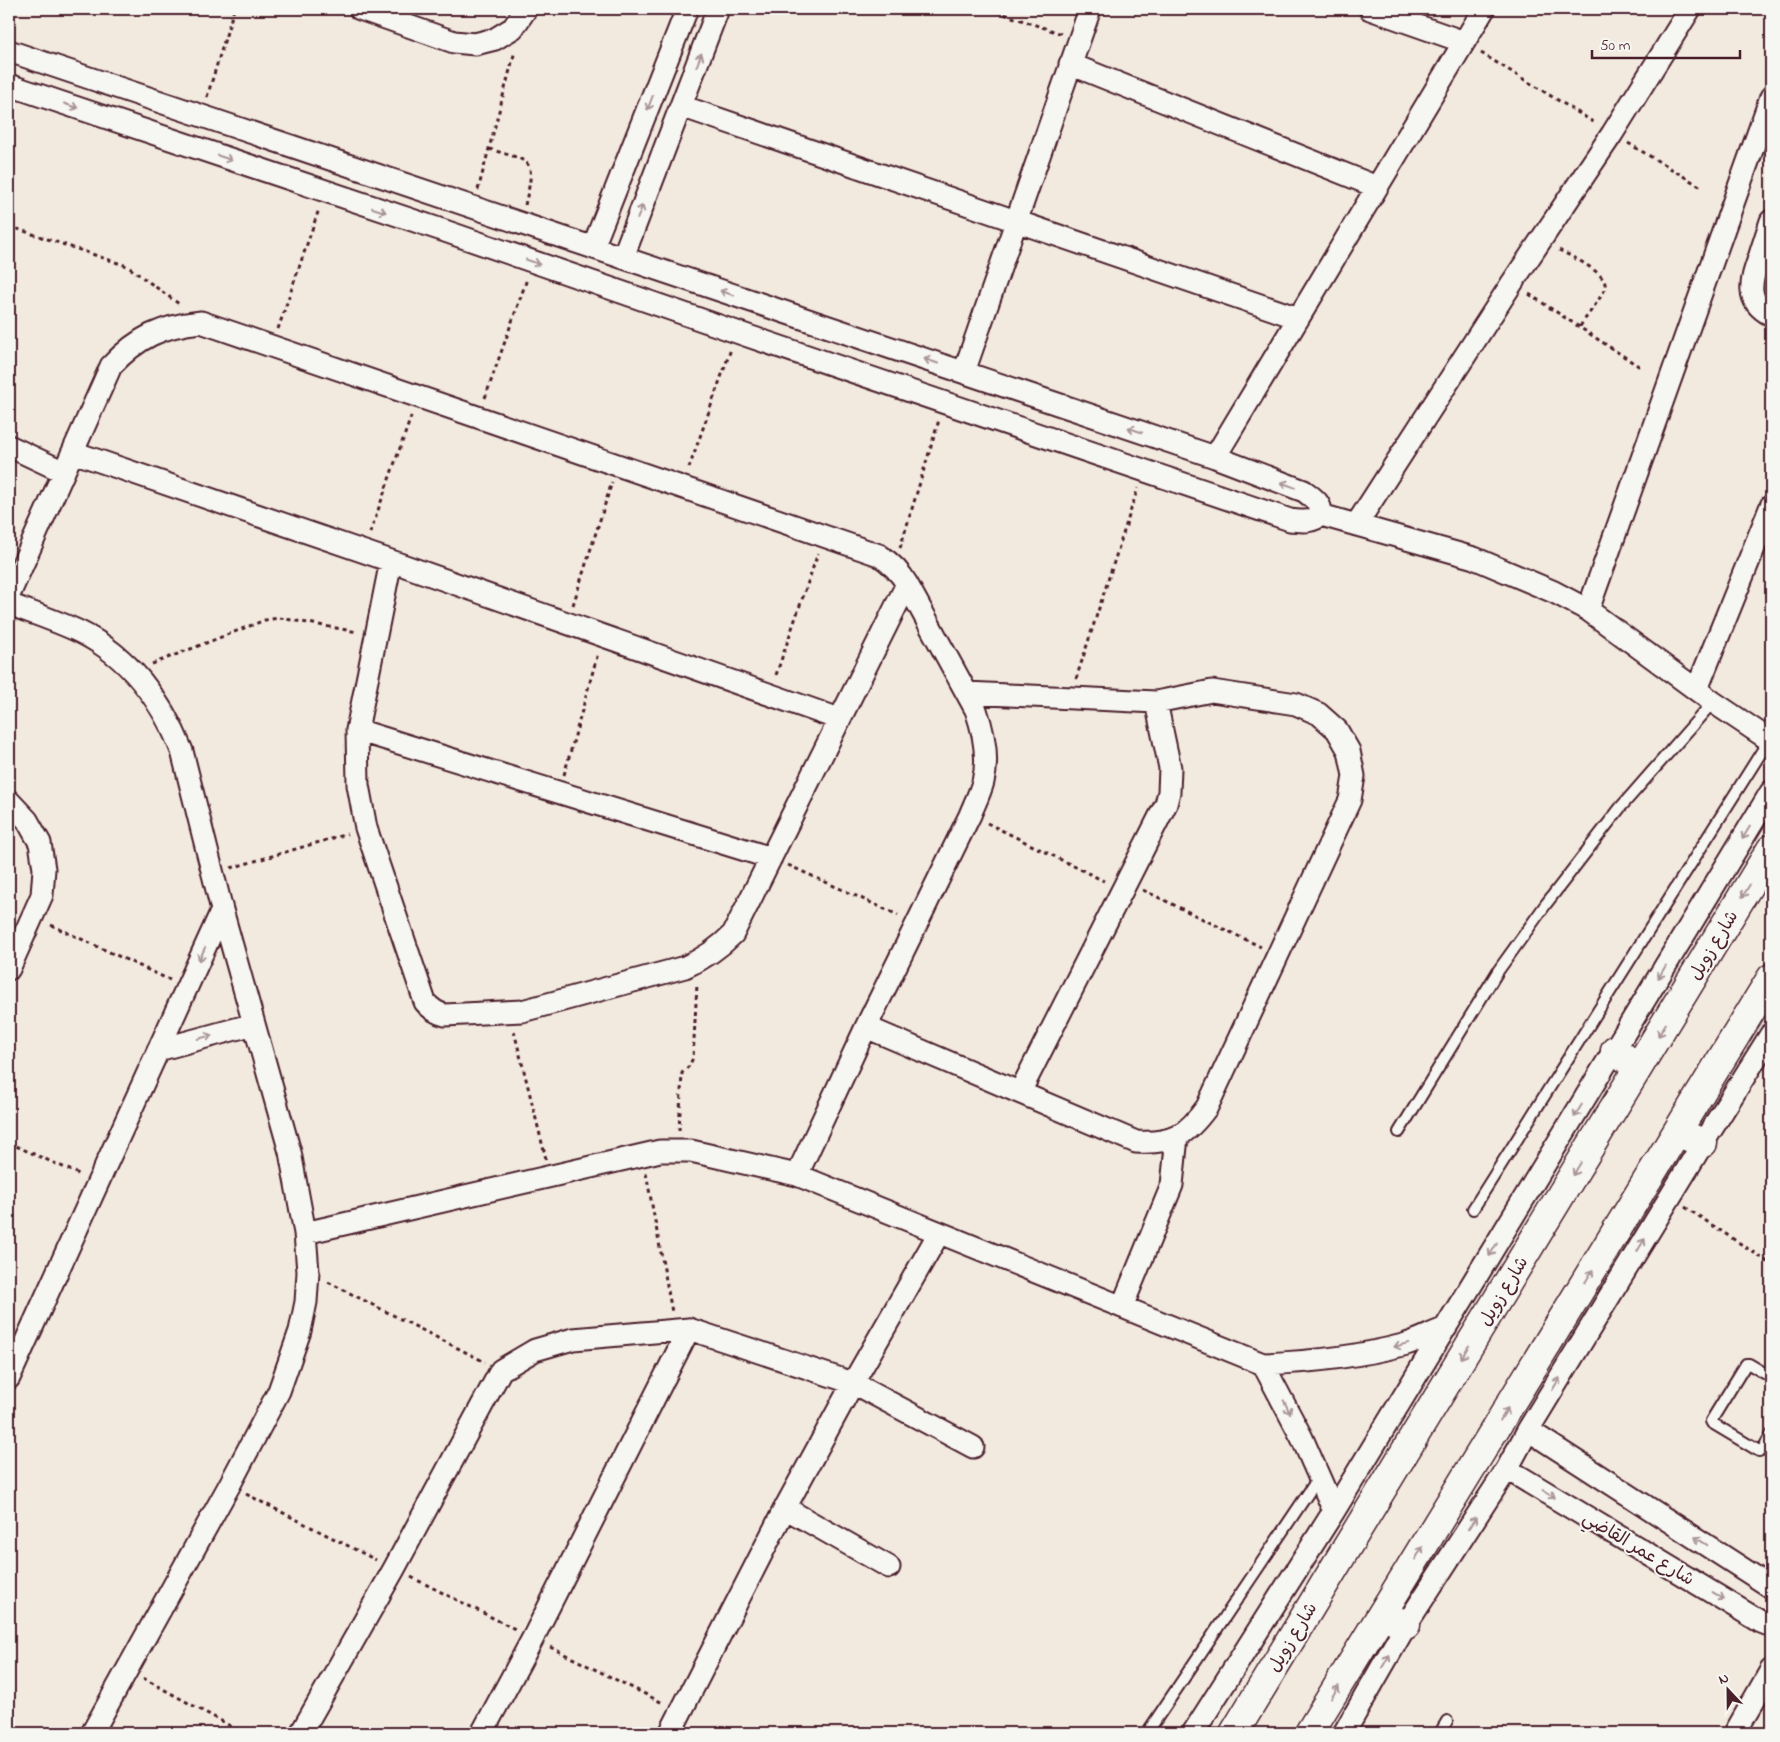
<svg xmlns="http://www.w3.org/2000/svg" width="1780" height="1742" viewBox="0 0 1780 1742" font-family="'Indie Flower','Playpen Sans Arabic',sans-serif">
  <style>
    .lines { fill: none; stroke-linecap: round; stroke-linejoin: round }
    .lane-casing { stroke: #4a1f2b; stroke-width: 14 }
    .street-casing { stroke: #4a1f2b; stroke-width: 25 }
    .secondary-casing { stroke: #4a1f2b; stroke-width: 31 }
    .path { stroke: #4a1f2b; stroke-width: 3; stroke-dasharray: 4 4; stroke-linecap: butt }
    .lane { stroke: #f6f6f2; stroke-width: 10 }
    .street { stroke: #f6f6f2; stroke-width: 21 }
    .secondary { stroke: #f6f6f2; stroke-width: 28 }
    .oneway { stroke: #a99598 }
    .labels { text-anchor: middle; stroke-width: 4; stroke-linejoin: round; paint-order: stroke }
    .street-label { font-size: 18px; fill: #4a1f2b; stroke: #f6f6f2 }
  </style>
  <rect width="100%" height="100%" fill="#f2eadf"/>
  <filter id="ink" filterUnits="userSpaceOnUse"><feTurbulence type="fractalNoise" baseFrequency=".02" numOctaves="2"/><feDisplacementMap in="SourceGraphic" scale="10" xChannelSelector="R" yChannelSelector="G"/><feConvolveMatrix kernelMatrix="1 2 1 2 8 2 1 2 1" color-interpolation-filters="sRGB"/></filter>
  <g filter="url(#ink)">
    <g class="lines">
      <g class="lane-casing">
        <path id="lane" d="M1399,1132L1498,971L1546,904L1620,808L1713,702
          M1473,1209L1769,740
          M1771,1377L1749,1364H1746L1711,1421L1712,1423L1759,1451L1763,1449L1771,1435
          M1147,1733L1319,1477
          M1440,1733L1447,1721"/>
      </g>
      <g class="street-casing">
        <path id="street" d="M360,9L454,42L475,44L495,39L513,28L526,9
          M1370,9L1464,42
          M9,51L1215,457L1304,491C1313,498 1322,503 1321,515
          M1070,64L1377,187
          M9,85L442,230L751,337L1290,520C1302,521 1312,523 1321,515
          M681,106L1298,318
          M1771,221C1767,233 1763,245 1759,258C1751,281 1744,301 1771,315
          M593,247L687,9
          M623,257L718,9
          M964,372L1090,9
          M9,446L64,472
          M73,452L391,561L839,719
          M1215,457L1484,9
          M1321,515L1474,558L1554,592L1588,610L1713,702L1771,741
          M1356,525L1512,283L1612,134L1690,9
          M391,561L357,730L358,785L366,828L425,1002C431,1009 436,1013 445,1015L522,1011L537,1007L685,967C703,959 718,949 733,934L907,584
          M9,595L111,366C138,337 162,326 201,322L879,555C891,563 900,572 907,584L976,710C984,733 989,758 983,782C980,793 974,805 970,815L866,1027L797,1175
          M9,604C32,613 57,621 80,632C129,656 162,701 182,751L222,910L290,1152L305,1233L308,1272L306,1302L300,1331L279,1391L229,1486L92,1733
          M1588,610L1771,97
          M1697,689L1771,506
          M357,730L771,858
          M9,801L27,820L40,843L44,869L42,895L9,969
          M866,1027L1136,1142C1172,1144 1186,1136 1207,1107L1350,800L1354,776L1349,751L1337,730L1319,714L1296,704L1212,691L1156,702L967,693
          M158,1050L254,1024
          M1020,1092L1166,804L1169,792L1170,768L1156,702
          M305,1233L660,1151H691L797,1175L1263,1364C1311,1362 1357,1357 1403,1345C1418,1341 1432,1333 1446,1328
          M1122,1307L1172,1185L1177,1137
          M1263,1364L1302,1438L1334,1511
          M9,1378L222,910
          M1528,1430L1771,1587
          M1507,1469L1761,1622L1771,1626
          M785,1508L889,1567
          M301,1733L394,1569L501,1370L535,1350L573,1339L689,1329L853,1383L973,1447
          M482,1733L533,1638L689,1329
          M670,1733L785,1508L853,1383L939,1233
          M1193,1733L1334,1511L1771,792
          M1344,1733L1406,1625L1507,1469L1528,1430L1703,1143L1771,1034
          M1735,1733L1771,1670"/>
      </g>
      <g class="secondary-casing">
        <path id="secondary" d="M1615,1050L1638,1068
          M1677,1132L1703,1143
          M1382,1614L1406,1625
          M1234,1733L1771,849
          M1309,1733L1771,978"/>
      </g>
      <path class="path" d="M989,9L1062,34
        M1481,53L1595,123
        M207,97L234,9
        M1628,143L1703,188
        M489,149C533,162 536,158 525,205
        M478,190L515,51
        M9,226L127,266L179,304
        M1559,250C1570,256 1609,273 1605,288C1604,294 1583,321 1579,328
        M1529,294L1640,367
        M278,329L319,209
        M485,398L527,279
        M689,468L731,349
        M370,533L412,414
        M900,548L939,420
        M573,605L612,482
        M152,664L265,620L280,618L358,632
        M776,675L818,553
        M1076,679L1138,488
        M564,775L598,653
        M987,823L1104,881
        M788,865L898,915
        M231,868L347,834
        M1143,890L1261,947
        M51,925L170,980
        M514,1031L546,1159
        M679,1131L682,1073L689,1066L693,1058L697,984
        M9,1143L81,1175
        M646,1173L672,1312
        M1685,1207L1771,1264
        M328,1282L485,1362
        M246,1494L376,1560
        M411,1577L515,1629
        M550,1647L663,1703
        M143,1678L243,1733"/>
      <use href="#lane" class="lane"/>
      <use href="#street" class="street"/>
      <use href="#secondary" class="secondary"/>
    </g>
    <defs><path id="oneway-shaft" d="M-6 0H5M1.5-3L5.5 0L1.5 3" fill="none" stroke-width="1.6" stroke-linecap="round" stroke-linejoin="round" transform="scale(1.25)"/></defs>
    <g class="oneway">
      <use href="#oneway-shaft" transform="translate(699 60) rotate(-69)"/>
      <use href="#oneway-shaft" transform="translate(650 103) rotate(111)"/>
      <use href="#oneway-shaft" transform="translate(71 106) rotate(19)"/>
      <use href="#oneway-shaft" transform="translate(225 158) rotate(19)"/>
      <use href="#oneway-shaft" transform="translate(379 210) rotate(18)"/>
      <use href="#oneway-shaft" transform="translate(640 212) rotate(-69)"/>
      <use href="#oneway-shaft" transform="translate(533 262) rotate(19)"/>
      <use href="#oneway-shaft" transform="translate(727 293) rotate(-161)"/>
      <use href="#oneway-shaft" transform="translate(931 361) rotate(-161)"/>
      <use href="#oneway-shaft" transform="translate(1135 430) rotate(-161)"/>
      <use href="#oneway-shaft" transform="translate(1288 485) rotate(-159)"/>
      <use href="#oneway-shaft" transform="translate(1746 833) rotate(121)"/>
      <use href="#oneway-shaft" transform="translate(1746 891) rotate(121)"/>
      <use href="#oneway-shaft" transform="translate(202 954) rotate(115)"/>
      <use href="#oneway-shaft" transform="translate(1662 972) rotate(121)"/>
      <use href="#oneway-shaft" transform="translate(1662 1030) rotate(121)"/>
      <use href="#oneway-shaft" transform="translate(205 1037) rotate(-15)"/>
      <use href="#oneway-shaft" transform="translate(1578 1111) rotate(121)"/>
      <use href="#oneway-shaft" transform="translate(1577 1169) rotate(121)"/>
      <use href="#oneway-shaft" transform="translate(1641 1245) rotate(-59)"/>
      <use href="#oneway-shaft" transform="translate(1493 1250) rotate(121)"/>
      <use href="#oneway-shaft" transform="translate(1589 1276) rotate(-59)"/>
      <use href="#oneway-shaft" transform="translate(1401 1345) rotate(165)"/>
      <use href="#oneway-shaft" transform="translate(1465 1352) rotate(121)"/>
      <use href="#oneway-shaft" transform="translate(1556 1384) rotate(-59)"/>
      <use href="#oneway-shaft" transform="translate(1287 1407) rotate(63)"/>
      <use href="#oneway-shaft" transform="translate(1504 1414) rotate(-59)"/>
      <use href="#oneway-shaft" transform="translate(1549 1494) rotate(31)"/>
      <use href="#oneway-shaft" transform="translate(1472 1523) rotate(-57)"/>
      <use href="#oneway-shaft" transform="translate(1701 1541) rotate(-147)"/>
      <use href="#oneway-shaft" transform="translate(1419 1553) rotate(-59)"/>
      <use href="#oneway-shaft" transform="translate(1718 1596) rotate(31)"/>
      <use href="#oneway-shaft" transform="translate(1386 1661) rotate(-60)"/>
      <use href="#oneway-shaft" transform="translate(1335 1692) rotate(-59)"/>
    </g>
  </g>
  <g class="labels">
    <g class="street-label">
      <text transform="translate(1713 945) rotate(-59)" y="6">شارع زويل</text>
      <text transform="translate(1503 1291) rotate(-59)" y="6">شارع زويل</text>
      <text transform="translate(1639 1548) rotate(31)" y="6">شارع عمر القاضي</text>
      <text transform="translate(1292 1637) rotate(-59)" y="6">شارع زويل</text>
    </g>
  </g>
  <rect width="1780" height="1742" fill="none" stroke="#f6f6f2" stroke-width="30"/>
  <rect x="15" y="15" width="1750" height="1712" fill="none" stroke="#4a1f2b" stroke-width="2" filter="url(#ink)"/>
  <g transform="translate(1728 1690) rotate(338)" stroke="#f6f6f2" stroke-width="4" paint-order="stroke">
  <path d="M0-4L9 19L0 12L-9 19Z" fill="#4a1f2b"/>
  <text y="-8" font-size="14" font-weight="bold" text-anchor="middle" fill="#4a1f2b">N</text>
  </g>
  <path d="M1592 50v8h148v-8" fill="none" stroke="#4a1f2b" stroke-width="2.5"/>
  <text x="1600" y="50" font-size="15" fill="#4a1f2b" stroke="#f6f6f2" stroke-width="4" paint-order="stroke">50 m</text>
</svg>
